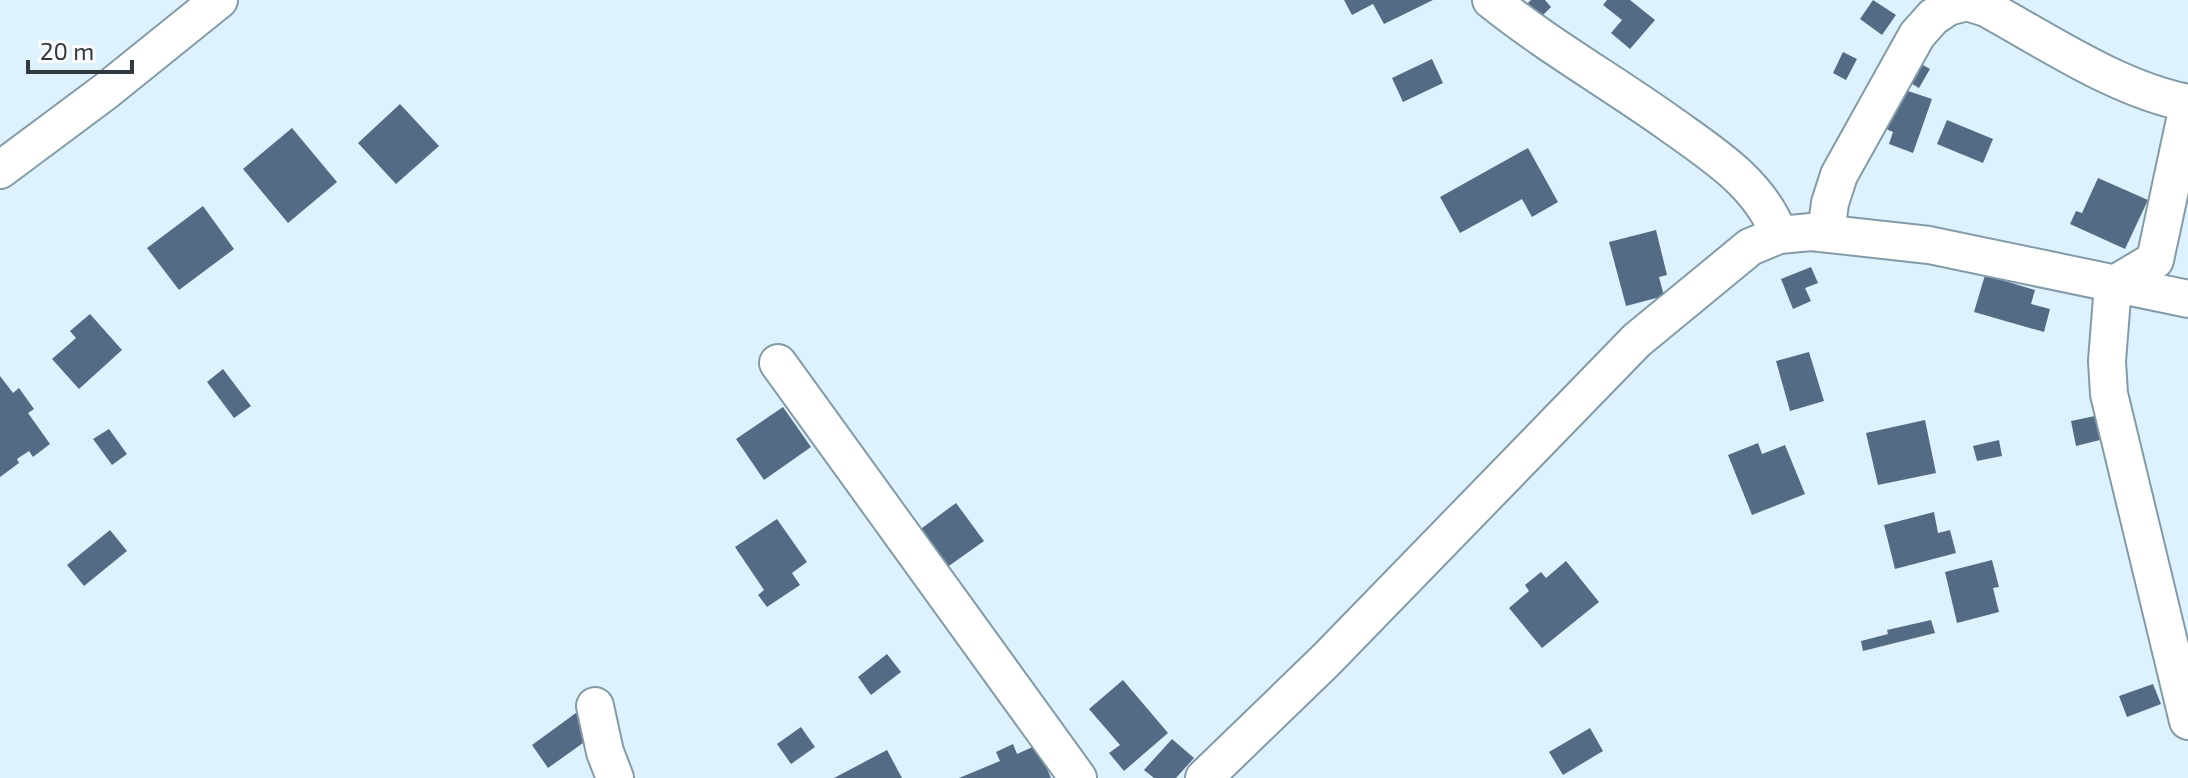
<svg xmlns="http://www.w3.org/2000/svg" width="2188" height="778" viewBox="0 0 2188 778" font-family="'Exo 2',sans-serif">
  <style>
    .building { fill: #546b85 }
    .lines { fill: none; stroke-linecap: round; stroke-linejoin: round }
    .minor-casing { stroke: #839ba8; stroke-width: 40 }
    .minor { stroke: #fff; stroke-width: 36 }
  </style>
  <rect width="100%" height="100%" fill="#def2fd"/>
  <path class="building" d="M1344,0H1433L1384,24L1373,4L1352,15Z
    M1531,0H1545L1551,7L1540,18L1527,4Z
    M1607,0H1630L1655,20L1630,49L1611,33L1622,20L1603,5Z
    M1873,0L1896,15L1882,35L1860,19Z
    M1843,52L1857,59L1846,80L1833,73Z
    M1907,56L1930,69L1919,88L1897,75Z
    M1432,59L1443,83L1403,102L1392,78Z
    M1908,91L1932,99L1913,153L1889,144L1893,132L1886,129L1899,92L1906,94Z
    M400,104L439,146L396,184L358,143Z
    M1947,120L1993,139L1983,163L1937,144Z
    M292,128L337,182L288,223L243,169Z
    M1528,148L1558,202L1532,217L1522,199L1460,233L1440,197Z
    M2098,178L2148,200L2125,249L2070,224L2076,211L2082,213Z
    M203,206L234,249L179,290L147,248Z
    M1656,230L1667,275L1659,277L1664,296L1626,306L1609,242Z
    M1811,267L1818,283L1805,288L1811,301L1793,309L1781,279Z
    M1985,275L2035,290L2031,304L2050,309L2044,332L1974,312Z
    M90,314L122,350L79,389L52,359L76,338L70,331Z
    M1809,352L1824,401L1790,411L1776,361Z
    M223,369L251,406L234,418L207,382Z
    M0,376L13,393L19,388L34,409L28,413L50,444L33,457L29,451L17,459L19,463L0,477Z
    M783,407L811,447L764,480L736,439Z
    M2095,416L2100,440L2076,446L2071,421Z
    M1925,420L1936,473L1878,485L1866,433Z
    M109,429L127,454L112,465L93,439Z
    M1999,440L2002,456L1977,461L1973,446Z
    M1758,443L1762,454L1785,445L1805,494L1752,515L1728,455Z
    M956,503L984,541L946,568L918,531Z
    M1934,512L1938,533L1950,530L1956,553L1895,569L1884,525Z
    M777,519L807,562L792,573L800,585L767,607L758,595L764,590L735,547Z
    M110,530L127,551L84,586L67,565Z
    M1992,560L1999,587L1993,588L1999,612L1957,623L1945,572Z
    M1566,561L1599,602L1542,648L1509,608L1529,591L1525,585L1541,572L1546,578Z
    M1931,620L1935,633L1863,651L1861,641L1888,634L1887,630Z
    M887,654L901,672L871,695L858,677Z
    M1123,680L1168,733L1124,771L1109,753L1120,745L1089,709Z
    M2153,684L2161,704L2127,717L2119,696Z
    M580,710L597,733L548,768L532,745Z
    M801,727L815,747L791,764L777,744Z
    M1590,728L1603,751L1563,775L1549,752Z
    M1172,739L1194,758L1176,778H1154L1144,770Z
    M1013,744L1017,754L1037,745L1051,778H959L1000,761L996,752Z
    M887,750L902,778H834Z"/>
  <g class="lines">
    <g class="minor-casing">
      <path id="minor" d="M1491,0C1547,45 1610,81 1669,123C1712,154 1760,183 1779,235
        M0,170L106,91L219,0
        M1826,233L1830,203L1839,175L1917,35L1933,17L1948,7L1967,2L1986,8C2048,42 2119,90 2188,103
        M2113,285L2107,361L2109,394L2188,721
        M2113,285L2155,260L2188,106
        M778,363L1078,778
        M595,706L605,752L615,778
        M1204,778L1326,660L1637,340L1750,247L1779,235L1811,232L1929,245L2188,299"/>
    </g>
    <use href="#minor" class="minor"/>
  </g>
  <path d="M28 60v12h104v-12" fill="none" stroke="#303a40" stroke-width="4"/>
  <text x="40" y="60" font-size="24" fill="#303a40" stroke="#fbfbfb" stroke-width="6" paint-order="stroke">20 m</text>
</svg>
